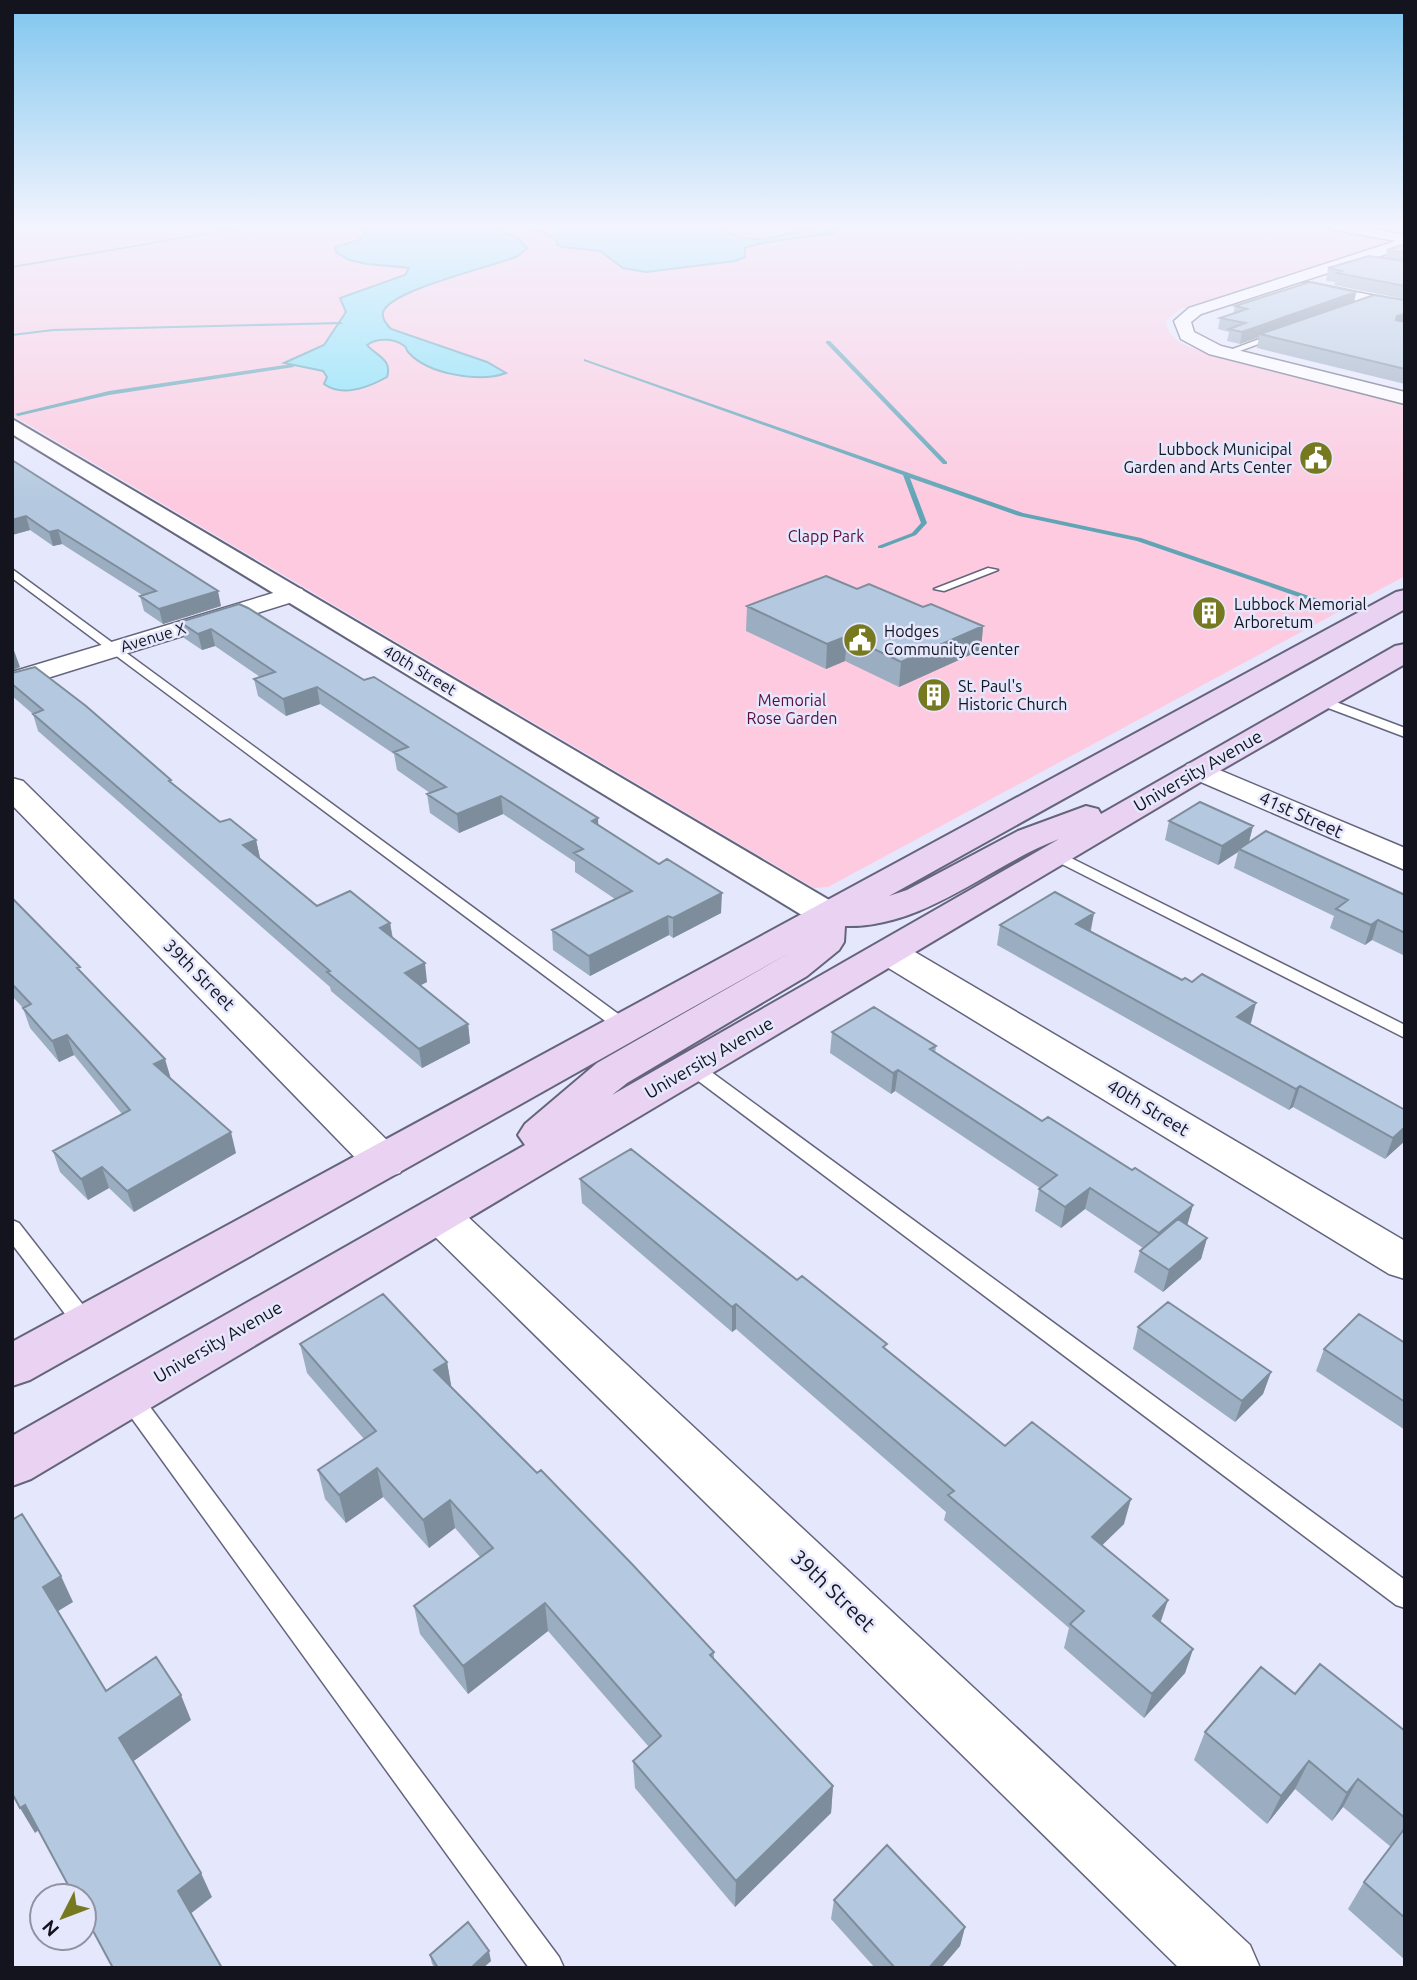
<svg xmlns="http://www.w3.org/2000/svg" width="1417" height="1980" viewBox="0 0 1417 1980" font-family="Ubuntu,sans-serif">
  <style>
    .green { fill: #fdcadf }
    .water { fill: #81e1f7; stroke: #60a4b6; stroke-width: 2 }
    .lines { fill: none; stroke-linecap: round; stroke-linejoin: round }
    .stream { fill: #60a4b6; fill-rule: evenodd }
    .service-casing { stroke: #64657d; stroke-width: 3 }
    .minor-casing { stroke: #64657d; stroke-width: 3 }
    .tertiary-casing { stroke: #64657d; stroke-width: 4 }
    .secondary-casing { stroke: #64657d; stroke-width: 4 }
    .service { fill: #fff; fill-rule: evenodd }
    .minor { fill: #fff; fill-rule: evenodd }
    .tertiary { fill: #fff; fill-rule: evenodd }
    .secondary { fill: #ead2f2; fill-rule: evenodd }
    .wall { fill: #9badc0 }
    .shaded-wall { fill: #7e8d9c }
    .building { fill: #b4c9df; stroke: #7e8d9c; stroke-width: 2 }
    .labels { text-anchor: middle; stroke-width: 5; stroke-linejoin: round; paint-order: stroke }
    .far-poi-label { font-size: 16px; fill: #13141d; stroke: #e5e7fd; text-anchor: start }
    .far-park-label { font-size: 16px; fill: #5c0c39; stroke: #e5e7fd }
    .far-street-label { font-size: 16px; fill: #13141d; stroke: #e5e7fd }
    .street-label { font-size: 18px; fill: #13141d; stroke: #e5e7fd }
    .near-street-label { font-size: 21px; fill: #13141d; stroke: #e5e7fd }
  </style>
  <rect width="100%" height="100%" fill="#e5e7fd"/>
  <path class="green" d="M12,226H1314L1388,240L1389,242L1180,309L1166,320C1166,340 1187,346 1203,352L1405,404V576L828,887L814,888L12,415Z"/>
  <path class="water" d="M371,226H489L518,238L527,248L518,256C492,267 397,288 384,310C380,317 386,324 391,329L487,362L506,373C480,383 428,374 409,353C403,347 410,350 403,345C393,338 377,338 367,345C375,355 393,359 387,377C369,387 343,398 324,384L327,377L323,371L284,363L324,345L346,312L340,298L405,275L409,268L401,267L367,264L349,260L336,252L335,247L359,240Z
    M528,226H717C762,258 795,220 837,230L834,233C806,238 771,239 745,248V257L735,261L646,272L623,268L600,251L562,247L557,245L556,239Z"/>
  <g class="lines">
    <path class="stream" d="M248,226H255L12,268V266Z
      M843,226H849L833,230L831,229Z
      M341,322L343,324L53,331L12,336V334L53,329Z
      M826,341H830L947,462V464H943L826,343Z
      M584,359L1023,513L1141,538L1338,606L1331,608L1137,541L1019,516L910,478L927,523L916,535L882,548H878V546L912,533L921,523L903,475L584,361Z
      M292,364L294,367L109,395L18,416L15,414L109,391Z"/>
    <g class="service-casing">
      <path id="service" d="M1278,332L1285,334L1229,355L1222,353Z
        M988,568L998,570L944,591L934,589Z
        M12,569L632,1024L635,1028L632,1032H620L12,578Z
        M1320,696L1405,728V737L1315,703L1313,700Z
        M1055,850L1405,1025V1038L1050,858L1047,855Z
        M692,1061L699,1063L1405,1580V1608L1396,1605L685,1071L683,1067L685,1063Z
        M12,1220L19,1223L94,1319L97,1325L94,1331L86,1334L78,1331L12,1244Z
        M128,1385L136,1388L559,1957L564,1968H529L120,1402L116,1395L120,1388Z"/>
    </g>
    <g class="minor-casing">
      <path id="minor" d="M1327,226H1355L1405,235V248L1201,314L1191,322L1194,332L1221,346L1405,392V404L1209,354L1181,339L1174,321L1189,308L1396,241L1334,230Z
        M1307,282L1405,302V312L1302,290L1299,287Z
        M293,587L302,589L305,594L302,599L12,689V672Z
        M1198,761L1405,848V870L1187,776L1183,770L1187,764Z
        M12,778L23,781L400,1153L406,1163L400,1173L385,1178L370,1173L12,805Z
        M890,942L903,945L1405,1241V1279L1389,1274L877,961L872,953L877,945Z
        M438,1198L453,1203L1250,1945L1260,1968H1179L423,1225L416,1214L423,1203Z"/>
    </g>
    <g class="tertiary-casing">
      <path id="tertiary" d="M12,419L841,907L846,915L841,923L828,926L815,923L12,434Z"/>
    </g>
    <g class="secondary-casing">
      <path id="secondary" d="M1405,590V609L889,896L907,890L1018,831L1086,806L1098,809L1101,814L1395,646L1405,644V664L1209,777L31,1479L12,1486V1436L525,1145L518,1135L525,1124L597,1063L791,952L30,1380L12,1386V1342L1396,592ZM1059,839L612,1095L627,1083L807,976L839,950L844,942L845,926C925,928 988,866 1059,839Z"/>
    </g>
    <use href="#service" class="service"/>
    <use href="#minor" class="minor"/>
    <use href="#tertiary" class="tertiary"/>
    <use href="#secondary" class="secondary"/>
  </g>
  <path class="wall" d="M1405,244V299L1334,285L1335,282L1326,281L1328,268L1385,258L1387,250Z
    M1356,292L1354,302L1405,300V384L1257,348L1259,337L1240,344L1227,341L1229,332L1218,329L1220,318L1233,314L1235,306Z
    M12,460L221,606L163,624L144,611L140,596L142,595L62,544L53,546L30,530L12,535Z
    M857,589L923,607L983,626L981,650L899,687L845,661L826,669L746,631L747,606Z
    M239,604L364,680L598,818V825L721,913L673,938L669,935L590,976L553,950L552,930L615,899L575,872V862L503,814L459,833L430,813L427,794L430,793L397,770L394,754L320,704L286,716L258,696L254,679L260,677L215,646L202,650L184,638L180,622Z
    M12,673L171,780L172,783L220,822L256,840L260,858H259L317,906L390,923L393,938L427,982L420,985L468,1024L470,1043L422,1068L331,991L330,987L38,731L33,714L12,696Z
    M1169,821L1253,826L1249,842L1405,895V956L1372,940L1365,945L1330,928L1334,916L1234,868L1238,852L1218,865L1165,840Z
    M12,898L81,973L171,1079L236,1153L134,1212L109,1188L88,1200L60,1172L53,1151L122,1114L74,1055L59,1062L30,1028L23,1008L12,996Z
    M1094,913L1091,931L1251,1023L1249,1024L1405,1110L1385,1159L1293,1107L1289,1110L997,945L1000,925Z
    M832,1032L936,1046L935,1053L1042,1121L1193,1205L1187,1225L1207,1238L1201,1259L1163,1292L1134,1272L1140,1251L1143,1248L1085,1209L1061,1228L1035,1211L1039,1189L1040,1188L895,1091L891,1094L830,1053Z
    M580,1179L886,1350L1005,1446L1124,1524L1101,1545L1161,1622L1193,1649L1185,1673L1144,1718L1064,1648L1069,1628L944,1520L946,1512L736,1329L732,1332L582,1203Z
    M1138,1327L1271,1372L1263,1394L1235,1422L1133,1349Z
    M1405,1343V1430L1316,1371L1324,1349Z
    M300,1344L447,1362L451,1387L714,1652V1660L833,1786L831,1813L735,1907L635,1788L633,1761L649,1747L548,1631L468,1694L420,1634L414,1606L480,1557L455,1528L429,1548L383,1497L346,1523L325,1499L318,1470L364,1439L307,1373Z
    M1295,1694L1405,1731V1960L1348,1909L1364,1882L1391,1847L1343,1807L1332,1821L1295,1789L1267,1824L1194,1760L1205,1732Z
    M834,1900L965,1927L960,1946L941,1968H875L831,1919Z
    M430,1955L491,1961L483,1968H435L432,1964Z"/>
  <path class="shaded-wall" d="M1356,292L1354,303L1260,334L1259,337L1240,344L1242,332Z
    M1405,314V323L1393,333L1397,316Z
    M26,516L30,530L12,535V520Z
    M58,530L62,544L53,546L49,532Z
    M218,591L221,606L163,624L159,609Z
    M983,626L981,650L899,687L901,662Z
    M211,629L215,646L202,650L198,634Z
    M847,636L845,661L826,669L827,644Z
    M12,645L20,667L12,671Z
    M317,687L320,704L286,716L283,699Z
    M501,796L503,814L459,833L457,814Z
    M598,818L599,837L592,821Z
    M1253,826L1248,845L1239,849L1238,852L1218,865L1222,846Z
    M256,840L260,858L247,863L243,845Z
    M722,893L721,913L673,938V918Z
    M1094,913L1090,932L1076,924Z
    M668,916L669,935L590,976L589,956Z
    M1378,920L1372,940L1365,945L1371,925Z
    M390,923L393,942L380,928Z
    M425,963L427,982L408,992L405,973Z
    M1256,1003L1251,1023L1231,1038L1237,1017Z
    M468,1024L470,1043L422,1068L419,1049Z
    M67,1035L74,1055L59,1062L52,1041Z
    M165,1059L171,1079L154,1064Z
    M898,1070L895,1091L891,1094L893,1073Z
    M1300,1086L1293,1107L1289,1110L1296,1089Z
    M1405,1127V1141L1385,1159L1393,1138Z
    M231,1132L236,1153L134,1212L127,1191Z
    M102,1167L109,1188L88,1200L81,1179Z
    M1090,1188L1085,1209L1061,1228L1065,1207Z
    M1193,1205L1187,1226L1153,1254L1159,1233Z
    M1207,1238L1201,1259L1163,1292L1169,1270Z
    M736,1304V1329L732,1332V1307Z
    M447,1362L452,1390L434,1370Z
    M1271,1372L1263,1394L1235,1422L1242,1401Z
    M377,1468L383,1497L346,1523L339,1495Z
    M1131,1499L1124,1524L1085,1562L1092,1537Z
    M450,1500L455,1528L429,1548L423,1520Z
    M61,1576L73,1602L55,1613L43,1587Z
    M1168,1600L1160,1624L1153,1616Z
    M545,1603L548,1631L468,1694L463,1666Z
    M1193,1649L1185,1673L1144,1718L1152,1694Z
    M181,1695L191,1720L131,1763L119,1738Z
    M1309,1761L1295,1789L1267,1824L1281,1796Z
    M1358,1779L1343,1807L1332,1821L1347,1793Z
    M833,1786L831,1813L735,1907L736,1881Z
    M25,1805L40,1829L35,1833L20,1808Z
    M201,1873L212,1897L189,1915L178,1891Z
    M965,1927L960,1946L941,1968H929Z
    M489,1951L491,1961L483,1968H471Z"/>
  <path class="building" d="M1405,244V253L1387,250Z
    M1369,256L1405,261V286L1337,273L1342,271L1328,268Z
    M1310,282L1356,292L1242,332L1229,329L1245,323L1220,318L1247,309L1235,306Z
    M1374,295L1405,300V314L1397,316L1396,320L1405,322V369L1260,334Z
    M12,460L218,591L159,609L140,596L156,591L58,530L49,532L26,516L12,520Z
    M826,576L857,589L869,584L923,607L931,604L983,626L901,662L847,636L827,644L747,606Z
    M239,604L248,608L364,680L374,677L598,818L592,821L659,864L667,859L722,893L673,918L668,916L589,956L552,930L632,891L574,853L583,849L501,796L457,814L427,794L446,787L394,752L408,747L317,687L283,699L254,679L275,672L211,629L198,634L180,622Z
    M35,667L86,706L171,780L169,781L220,822L230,819L256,840L243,845L317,906L350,891L390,923L380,928L425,963L405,973L468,1024L419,1049L327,972L330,971L33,714L43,710L12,684V673Z
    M1200,802L1253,826L1222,846L1169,821Z
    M1266,831L1405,895V933L1378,920L1371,925L1336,909L1348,900L1239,849Z
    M1055,892L1094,913L1076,924L1182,980L1185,978L1192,982L1202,974L1256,1003L1237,1017L1405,1110V1127L1393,1138L1300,1086L1296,1089L1000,925Z
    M12,898L80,967L77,968L165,1059L154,1064L231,1132L127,1191L102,1167L81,1179L53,1151L130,1110L67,1035L52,1041L23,1008L31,1004L12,984Z
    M874,1007L936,1046L930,1049L1042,1121L1048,1117L1132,1170L1135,1168L1193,1205L1159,1233L1090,1188L1065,1207L1039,1189L1057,1175L898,1070L893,1073L832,1032Z
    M631,1149L797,1280L802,1276L887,1344L883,1347L1005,1446L1032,1422L1131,1499L1092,1537L1168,1600L1153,1616L1193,1649L1152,1694L1070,1624L1084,1611L948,1495L954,1491L736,1304L732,1307L580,1179Z
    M1178,1219L1207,1238L1169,1270L1140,1251Z
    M383,1294L447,1362L434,1370L537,1473L541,1470L631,1563L714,1652L710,1655L833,1786L736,1881L633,1761L661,1736L545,1603L463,1666L414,1606L493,1548L450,1500L423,1520L377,1468L339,1495L318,1470L376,1431L300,1344Z
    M1168,1302L1271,1372L1242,1401L1138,1327Z
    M1359,1314L1405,1343V1402L1324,1349Z
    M22,1514L61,1576L43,1587L106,1691L156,1657L181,1695L119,1738L201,1873L178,1891L222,1968H113L84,1914V1896H74L25,1805L20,1808L12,1793V1520Z
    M1320,1664L1405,1731V1818L1358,1779L1347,1793L1309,1761L1281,1796L1205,1732L1261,1667L1295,1694Z
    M1405,1828V1918L1364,1882Z
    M887,1845L965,1927L929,1968H895L834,1900Z
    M468,1922L489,1951L471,1968H438L430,1955Z"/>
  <linearGradient id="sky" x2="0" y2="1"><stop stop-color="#7fc6ee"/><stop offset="0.45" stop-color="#f3f4fe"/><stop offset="1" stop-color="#f3f4fe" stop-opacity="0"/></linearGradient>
  <rect width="1417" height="503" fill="url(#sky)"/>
  <defs>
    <g id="civic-disc" transform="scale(1.75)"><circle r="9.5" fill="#777921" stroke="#e5e7fd"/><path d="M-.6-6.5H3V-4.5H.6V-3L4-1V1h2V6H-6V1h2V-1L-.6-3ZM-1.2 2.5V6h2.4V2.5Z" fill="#fff"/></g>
    <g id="building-disc" transform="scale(1.75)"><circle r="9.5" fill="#777921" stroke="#e5e7fd"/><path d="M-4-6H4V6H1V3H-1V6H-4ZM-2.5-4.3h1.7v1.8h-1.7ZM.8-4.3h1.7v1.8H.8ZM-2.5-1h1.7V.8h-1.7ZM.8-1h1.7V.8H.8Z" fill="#fff"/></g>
  </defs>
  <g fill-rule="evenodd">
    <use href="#civic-disc" x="1316" y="458"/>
    <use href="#building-disc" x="1209" y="613"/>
    <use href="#civic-disc" x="860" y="640"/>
    <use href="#building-disc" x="934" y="695"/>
  </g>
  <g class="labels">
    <g class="far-poi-label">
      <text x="1292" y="455" text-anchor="end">Lubbock Municipal<tspan x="1292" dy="18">Garden and Arts Center</tspan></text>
      <text x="1234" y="610">Lubbock Memorial<tspan x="1234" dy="18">Arboretum</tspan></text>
      <text x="884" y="637">Hodges<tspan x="884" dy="18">Community Center</tspan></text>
      <text x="958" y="692">St. Paul's<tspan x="958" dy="18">Historic Church</tspan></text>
    </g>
    <g class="far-park-label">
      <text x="826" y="542">Clapp Park</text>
      <text x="792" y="706">Memorial<tspan x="792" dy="18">Rose Garden</tspan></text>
    </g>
    <g class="far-street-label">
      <text transform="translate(153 637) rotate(-17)" y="6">Avenue X</text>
      <text transform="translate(420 670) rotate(31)" y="6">40th Street</text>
    </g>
    <g class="street-label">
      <text transform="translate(1198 771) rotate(-30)" y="6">University Avenue</text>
      <text transform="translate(1301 815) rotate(24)" y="6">41st Street</text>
      <text transform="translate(199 975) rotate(45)" y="6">39th Street</text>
      <text transform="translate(709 1058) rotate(-30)" y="6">University Avenue</text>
      <text transform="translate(1148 1108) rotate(31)" y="6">40th Street</text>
      <text transform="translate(218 1342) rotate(-30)" y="6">University Avenue</text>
    </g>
    <g class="near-street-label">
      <text transform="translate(833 1591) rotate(44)" y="7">39th Street</text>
    </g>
  </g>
  <rect width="1417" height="1980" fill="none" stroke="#13141d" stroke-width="28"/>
  <g transform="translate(63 1917) rotate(228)"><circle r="33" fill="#e5e7fd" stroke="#9193a3" stroke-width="2"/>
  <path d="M0-5L12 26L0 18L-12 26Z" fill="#777921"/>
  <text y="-10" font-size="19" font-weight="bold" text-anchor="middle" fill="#13141d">N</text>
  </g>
</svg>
